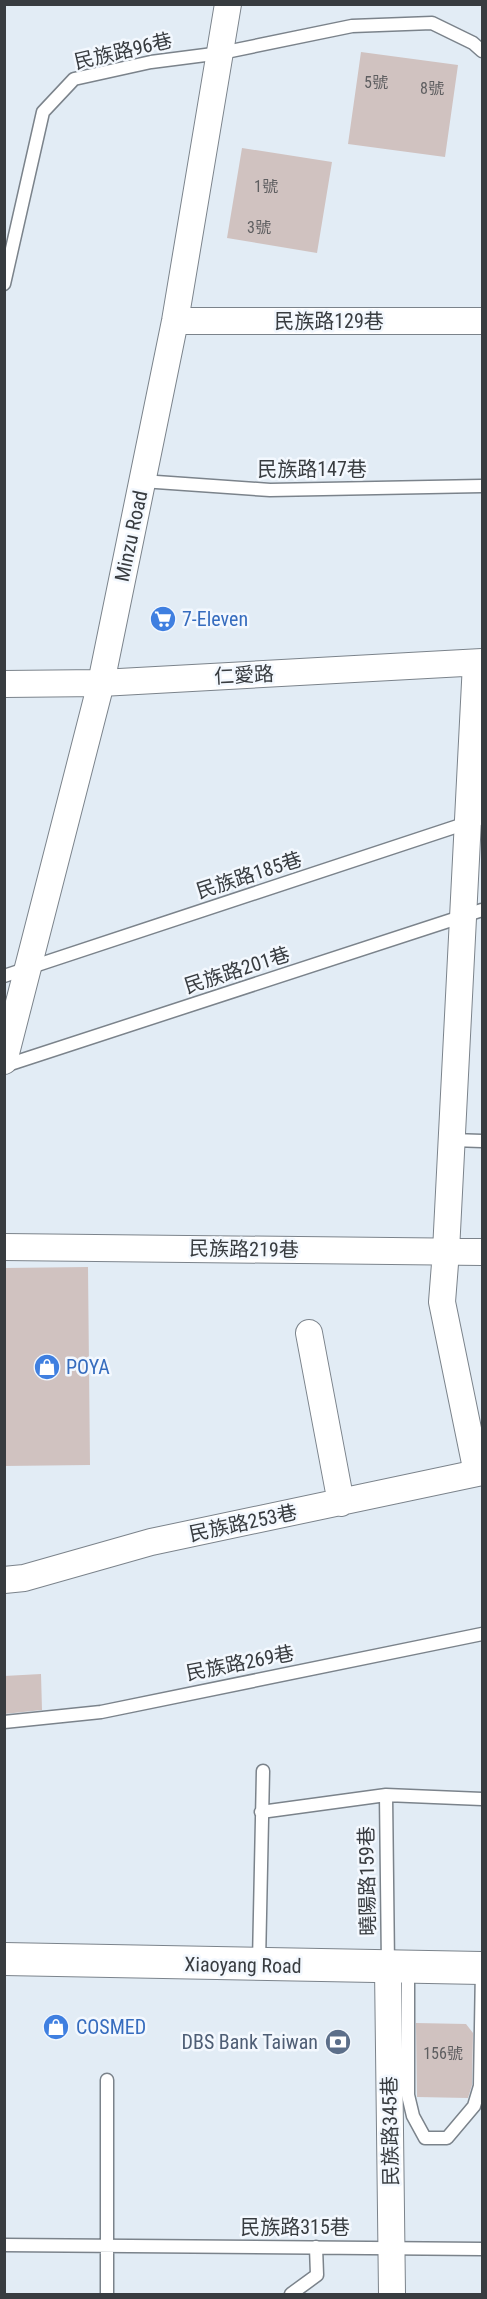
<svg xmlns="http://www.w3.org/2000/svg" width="487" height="2299" viewBox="0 0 487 2299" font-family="'Roboto Condensed','Noto Sans TC',sans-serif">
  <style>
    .building { fill: #d0c2c0 }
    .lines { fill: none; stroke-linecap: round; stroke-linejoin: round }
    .service-casing { stroke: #7b838b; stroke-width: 15 }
    .minor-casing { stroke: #7b838b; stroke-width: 28 }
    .tertiary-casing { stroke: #7b838b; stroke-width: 34 }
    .service { stroke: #fff; stroke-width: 12 }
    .minor { stroke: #fff; stroke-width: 26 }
    .tertiary { stroke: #fff; stroke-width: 32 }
    .labels { text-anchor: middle; stroke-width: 5; stroke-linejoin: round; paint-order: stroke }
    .number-label { font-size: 16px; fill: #5e5e60 }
    .street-label { font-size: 20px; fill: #383c40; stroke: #f3f8fe }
    .shop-label { font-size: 20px; fill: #366cbe; stroke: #f3f8fe; text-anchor: start }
    .service-label { font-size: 20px; fill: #4e5e75; stroke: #f3f8fe; text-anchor: end }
  </style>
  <rect width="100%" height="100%" fill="#e2ecf5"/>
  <path class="building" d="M361,52L458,65L445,157L348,144Z
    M242,148L332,162L317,253L227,238Z
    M88,1267L90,1465L4,1466V1268Z
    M41,1674L42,1710L4,1714V1676Z
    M416,2023L466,2024L473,2033L472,2085L468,2098L417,2097Z"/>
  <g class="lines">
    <g class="service-casing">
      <path id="service" d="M4,284L43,112L74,79L151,62L221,53L352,26L432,23L473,43L482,51
        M142,481L270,490L482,486
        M4,976L482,818
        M4,1066L482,910
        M452,1140L482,1141
        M4,1722L101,1712L482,1634
        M386,1795L388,1966
        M261,1812L386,1795L482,1799
        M259,1962L263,1771
        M408,1968V2095L413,2116L425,2138H447L474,2106L480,2086L482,1968
        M4,2245L482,2249
        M107,2294V2080
        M291,2294L317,2275L316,2247"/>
    </g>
    <g class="minor-casing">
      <path id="minor" d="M175,321H482
        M476,663L446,1251L442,1302L477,1473
        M4,684L101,683L482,662
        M4,1061L101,683L175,321L228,4
        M4,1247L482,1252
        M309,1333L341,1503
        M4,1580L24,1578L151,1542L482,1472
        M388,1968L392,2294"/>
    </g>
    <g class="tertiary-casing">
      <path id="tertiary" d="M4,1959L482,1968"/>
    </g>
    <use href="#service" class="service"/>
    <use href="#minor" class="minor"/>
    <use href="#tertiary" class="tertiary"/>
  </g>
  <defs>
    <g id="supermarket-disc" transform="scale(1.35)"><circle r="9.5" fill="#3f7fe0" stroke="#f3f8fe"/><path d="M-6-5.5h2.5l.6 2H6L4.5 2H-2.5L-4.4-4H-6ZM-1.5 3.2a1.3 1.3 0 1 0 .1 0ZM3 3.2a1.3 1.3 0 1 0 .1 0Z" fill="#fff"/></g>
    <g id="shop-disc" transform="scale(1.35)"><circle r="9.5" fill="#3f7fe0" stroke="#f3f8fe"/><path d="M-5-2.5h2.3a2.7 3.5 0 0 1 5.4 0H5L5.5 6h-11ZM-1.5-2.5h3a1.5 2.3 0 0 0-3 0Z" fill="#fff"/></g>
    <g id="bank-disc" transform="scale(1.35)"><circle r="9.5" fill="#5c6f8a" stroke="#f3f8fe"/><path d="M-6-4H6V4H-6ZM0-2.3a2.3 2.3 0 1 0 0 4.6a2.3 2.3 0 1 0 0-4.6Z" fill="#fff"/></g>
  </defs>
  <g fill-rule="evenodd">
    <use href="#supermarket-disc" x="163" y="619"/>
    <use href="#shop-disc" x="47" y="1367"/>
    <use href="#shop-disc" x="56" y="2027"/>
    <use href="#bank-disc" x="338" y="2042"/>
  </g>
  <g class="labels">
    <g class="number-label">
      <text x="376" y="88">5號</text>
      <text x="432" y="94">8號</text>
      <text x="266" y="192">1號</text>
      <text x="259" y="233">3號</text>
      <text x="443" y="2059">156號</text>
    </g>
    <g class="street-label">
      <text transform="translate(123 51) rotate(-13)" y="7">民族路96巷</text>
      <text x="329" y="328">民族路129巷</text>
      <text x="312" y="476">民族路147巷</text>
      <text transform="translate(131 536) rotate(-78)" y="7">Minzu Road</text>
      <text transform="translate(244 675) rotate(-3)" y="7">仁愛路</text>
      <text transform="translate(249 875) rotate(-18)" y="7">民族路185巷</text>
      <text transform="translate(237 970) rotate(-18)" y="7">民族路201巷</text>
      <text transform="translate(244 1249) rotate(1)" y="7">民族路219巷</text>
      <text transform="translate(243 1523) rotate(-12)" y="7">民族路253巷</text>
      <text transform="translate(240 1663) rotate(-11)" y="7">民族路269巷</text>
      <text transform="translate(367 1881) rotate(-91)" y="7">曉陽路159巷</text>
      <text transform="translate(243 1965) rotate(1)" y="7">Xiaoyang Road</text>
      <text transform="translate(390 2131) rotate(-91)" y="7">民族路345巷</text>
      <text x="295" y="2234">民族路315巷</text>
    </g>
    <g class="shop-label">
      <text x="182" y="626">7-Eleven</text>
      <text x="66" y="1374">POYA</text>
      <text x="76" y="2034">COSMED</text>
    </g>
    <g class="service-label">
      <text x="318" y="2049">DBS Bank Taiwan</text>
    </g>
  </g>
  <rect width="487" height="2299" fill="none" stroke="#383c40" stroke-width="12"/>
</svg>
